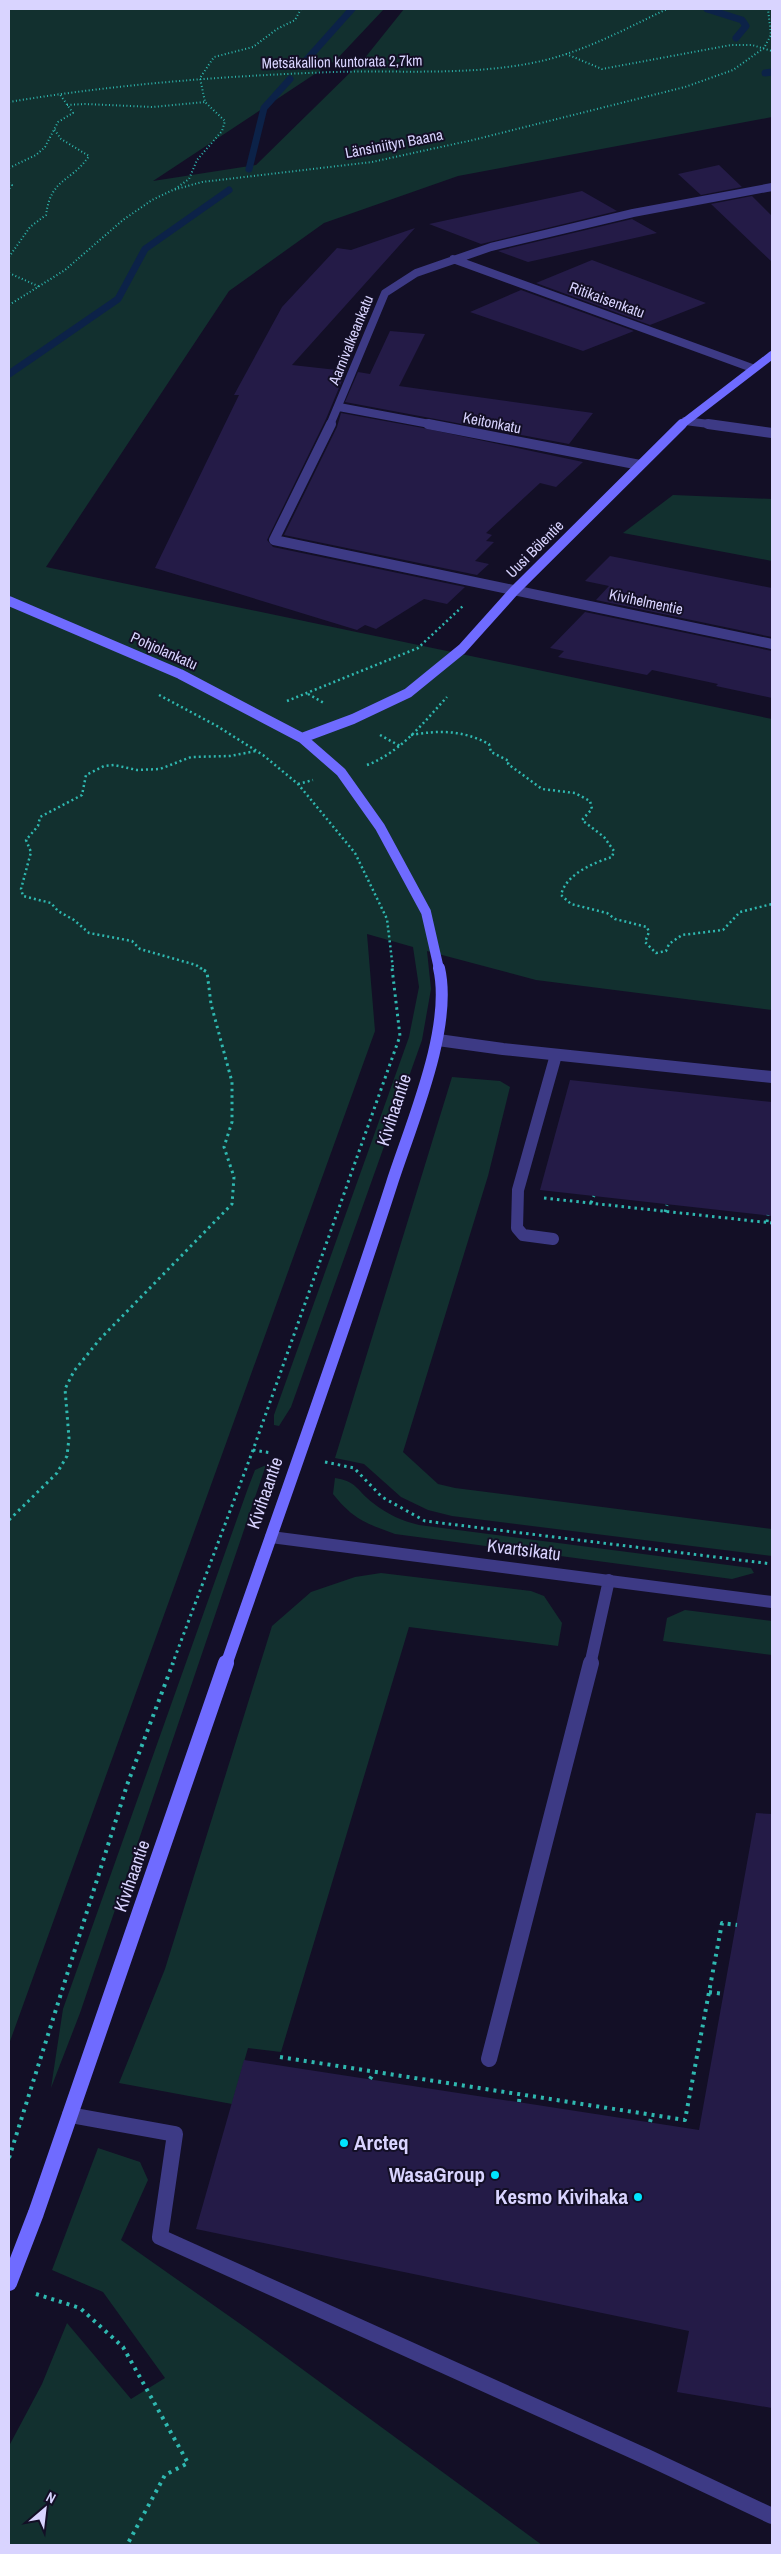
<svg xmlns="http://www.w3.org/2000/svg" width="781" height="2554" viewBox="0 0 781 2554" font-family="'Archivo Narrow',sans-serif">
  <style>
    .green { fill: #12302f }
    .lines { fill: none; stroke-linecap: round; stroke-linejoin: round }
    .stream { stroke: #0c2248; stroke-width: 7 }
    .building { fill: #241b47 }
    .path-far3 { stroke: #2fb8b0; stroke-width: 2; stroke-dasharray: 1 2.5; stroke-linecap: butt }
    .path-far2 { stroke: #2fb8b0; stroke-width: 2.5; stroke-dasharray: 2 3; stroke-linecap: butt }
    .path-far1 { stroke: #2fb8b0; stroke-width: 3; stroke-dasharray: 2.5 4; stroke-linecap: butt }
    .path { stroke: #2fb8b0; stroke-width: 4; stroke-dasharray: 3 5; stroke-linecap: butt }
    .lane-far1 { stroke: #3d3a85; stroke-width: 12 }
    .lane { stroke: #3d3a85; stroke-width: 16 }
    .street-far2 { stroke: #3d3a85; stroke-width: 8 }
    .street-far1 { stroke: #3d3a85; stroke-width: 10 }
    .street { stroke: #3d3a85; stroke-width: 12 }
    .secondary-far3 { stroke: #6f6bff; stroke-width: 8 }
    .secondary-far2 { stroke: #6f6bff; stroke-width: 10 }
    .secondary-far1 { stroke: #6f6bff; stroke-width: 12 }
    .secondary { stroke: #6f6bff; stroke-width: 16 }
    .poi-dot { fill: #00e5ff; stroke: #130f26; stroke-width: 2 }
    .labels { text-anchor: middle; stroke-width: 4; stroke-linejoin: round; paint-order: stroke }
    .far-street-label { font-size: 15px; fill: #d9d4ff; stroke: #130f26 }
    .street-label { font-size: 18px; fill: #d9d4ff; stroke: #130f26 }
    .near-poi-label { font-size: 21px; font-weight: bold; fill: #d9d4ff; stroke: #130f26; text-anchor: end }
  </style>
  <rect width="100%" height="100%" fill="#130f26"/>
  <path class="green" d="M9,9H384L336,60L153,181L256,165L364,59L404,9H772V117L458,176L324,223L229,291L46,567L772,719V1010L536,980L427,951L431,989L422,1040L291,1407L279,1426L274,1425V1415L409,1037L419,987L413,947L367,934L375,1031L9,2044Z
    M673,495L772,499V561L623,533Z
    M452,1077L500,1081L510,1087L488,1176L403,1452L438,1484L455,1488L772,1529V1556L452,1516L428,1510L401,1497L364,1464L335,1458Z
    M266,1465L80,2013L51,2088L63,2009L248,1488L255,1470Z
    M335,1478C357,1481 357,1491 373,1503C387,1514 402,1521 419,1525L751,1568L754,1573L732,1579L395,1534C365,1523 353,1519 333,1494Z
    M381,1573L531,1591L544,1596L562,1623L558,1646L409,1627L281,2052L248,2048L232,2104L119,2083L165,1969L272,1626L311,1592L355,1577Z
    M685,1610L772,1621V1655L663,1641L667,1618Z
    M98,2148L140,2162L148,2180L121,2240L246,2328L542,2545H9V2446L42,2384L67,2323L131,2399L165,2378L103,2292L52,2270Z"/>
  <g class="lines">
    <path class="stream" d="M707,9L742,20L746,26L736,38
      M301,66L352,9
      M765,73L772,72
      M249,169L264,108L290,79
      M9,374L118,299L145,249L229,190"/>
  </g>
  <path class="building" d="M719,165L742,187L701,195L678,174Z
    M582,191L617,211L481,244L429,224Z
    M752,196L772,216V262L711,204Z
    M632,219L657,233L528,262L498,251Z
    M415,228L292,365L346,371L326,419L267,540L273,547L465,587L447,604L424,599L376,629L365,625L357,630L155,568L239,395H234L282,307L337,248L351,250Z
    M592,260L706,303L650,325L536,283Z
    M521,290L634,331L583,351L470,312Z
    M390,331L425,334L399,386L593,413L569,444L345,402L358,372L370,374Z
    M341,413L423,428L583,462L556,487L540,483L486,533L492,535L486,541L494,542L475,561L489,564L477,575L284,535L337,427Z
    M610,556L772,588V637L596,600L609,586L585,581Z
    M585,612L772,651V698L716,686L718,684L652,670L647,675L558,657L564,651L550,648Z
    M570,1080L772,1102V1216L540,1190Z
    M756,1813L772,1814V2408L677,2392L689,2331L196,2229L244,2060L699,2130Z"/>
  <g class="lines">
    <path class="path-far3" d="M566,54L602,69L731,45H752L772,51
      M9,102C117,84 224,76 333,72C402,70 470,76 537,62C584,52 625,29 667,9
      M67,105L85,104L153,107L205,102
      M9,168L36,155L45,147L58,122L73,113L59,93
      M9,183L12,185L9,189
      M175,189L189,179L197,160L222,131L225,121L205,102L200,78L214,57L253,47L277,29L295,20L301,9
      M9,257L30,227L46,215C51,177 71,183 89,156L61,139L54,129
      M9,273L40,287
      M9,305L65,270L123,220L152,200L173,190L202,182L372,162L473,140L685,87L733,70L764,48L771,35L768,9"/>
    <path class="path-far2" d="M308,694L324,703
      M159,695L217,726L263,755L298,784L355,853L387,919L393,969
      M287,701L418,648L464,605
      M380,735L400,746
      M411,735C440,730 462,730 489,744L491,752L509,761L508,764L542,789L575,793L590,801L592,809L582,820L604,837L614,851L612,857C593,863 566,874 561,895L571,904L607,913L615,919L647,927L649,932L645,942L656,953L666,951L669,944L682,935L723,930L740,912L772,904
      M367,765C401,752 423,723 447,697
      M298,784L313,780
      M202,969L196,965L140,949L132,941L89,933L74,920L58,911L51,903L23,896L21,889L31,852L26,840L38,826L40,817L82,795L86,775L104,766L114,765L137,770L160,769L191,757L230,756L256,751"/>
    <path class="path-far1" d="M544,1198L772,1223
      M591,1203L594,1196
      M665,1212L667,1205
      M767,1222L768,1215
      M253,1450L272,1453
      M325,1462L354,1468L382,1497L425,1521L772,1564
      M9,1520L57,1473L67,1456L69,1438L65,1389L74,1371L100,1339L232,1204L234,1177L224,1147L232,1122V1082L211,1004L207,972L200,968
      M172,1665L253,1450L400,1036L392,968"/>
    <path class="path" d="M709,1992L724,1994
      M280,2057L685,2120L722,1923L737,1925
      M370,2079L374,2072
      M519,2102L520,2094
      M650,2122L652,2115
      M9,2158L127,1785L173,1663
      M36,2294L80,2308L123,2347L188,2463L165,2475L127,2545"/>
    <path class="lane-far1" d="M438,1040L503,1049L772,1077
      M553,1239L523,1235L517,1228L518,1190L556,1055
      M590,1665L609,1580"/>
    <path class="lane" d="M489,2059L591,1663
      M70,2115L175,2134L160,2237L647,2457L772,2516"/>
    <path class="street-far2" d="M453,259L752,368
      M339,407L435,425
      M685,421L717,425
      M330,425L385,293L416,273L491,247L633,213L772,187"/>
    <path class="street-far1" d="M331,424L274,540L772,644
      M428,424L640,465
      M708,424L772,433"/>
    <path class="street" d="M271,1537L772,1602"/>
    <path class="secondary-far3" d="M681,425L772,355"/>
    <path class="secondary-far2" d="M9,601L180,674L302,738L341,772L380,827L426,912L439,969
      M302,738L353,719L408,693L462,649L514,591L682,424"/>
    <path class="secondary-far1" d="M226,1665C282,1504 340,1344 392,1183C411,1124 453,1028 439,968"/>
    <path class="secondary" d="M9,2283L36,2213L226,1663"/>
  </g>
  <g class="poi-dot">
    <circle cx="344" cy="2143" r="5"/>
    <circle cx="495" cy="2175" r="5"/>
    <circle cx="638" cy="2197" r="5"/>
  </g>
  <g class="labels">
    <g class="far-street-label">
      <text transform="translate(342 62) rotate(-1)" y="5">Metsäkallion kuntorata 2,7km</text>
      <text transform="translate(394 144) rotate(-11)" y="5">Länsiniityn Baana</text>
      <text transform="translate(607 300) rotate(20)" y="5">Ritikaisenkatu</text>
      <text transform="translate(351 340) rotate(-68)" y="5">Aarnivalkeankatu</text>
      <text transform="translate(492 423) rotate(11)" y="5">Keitonkatu</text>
      <text transform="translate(535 549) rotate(-45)" y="5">Uusi Bölentie</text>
      <text transform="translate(646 602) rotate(12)" y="5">Kivihelmentie</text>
      <text transform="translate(164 651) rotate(24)" y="5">Pohjolankatu</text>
    </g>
    <g class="street-label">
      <text transform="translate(394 1110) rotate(-72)" y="6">Kivihaantie</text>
      <text transform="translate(265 1493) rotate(-71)" y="6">Kivihaantie</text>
      <text transform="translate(524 1550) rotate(7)" y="6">Kvartsikatu</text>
      <text transform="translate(132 1876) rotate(-71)" y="6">Kivihaantie</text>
    </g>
    <g class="near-poi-label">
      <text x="354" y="2150" text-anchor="start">Arcteq</text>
      <text x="485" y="2182">WasaGroup</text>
      <text x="628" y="2204">Kesmo Kivihaka</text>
    </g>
  </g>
  <rect width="781" height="2554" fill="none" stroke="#d9d4ff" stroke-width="20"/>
  <g transform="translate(45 2509) rotate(28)" stroke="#130f26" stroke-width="4" paint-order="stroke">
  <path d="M0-4L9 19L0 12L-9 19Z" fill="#d9d4ff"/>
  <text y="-8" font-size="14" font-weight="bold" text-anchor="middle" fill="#d9d4ff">N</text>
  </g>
</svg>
